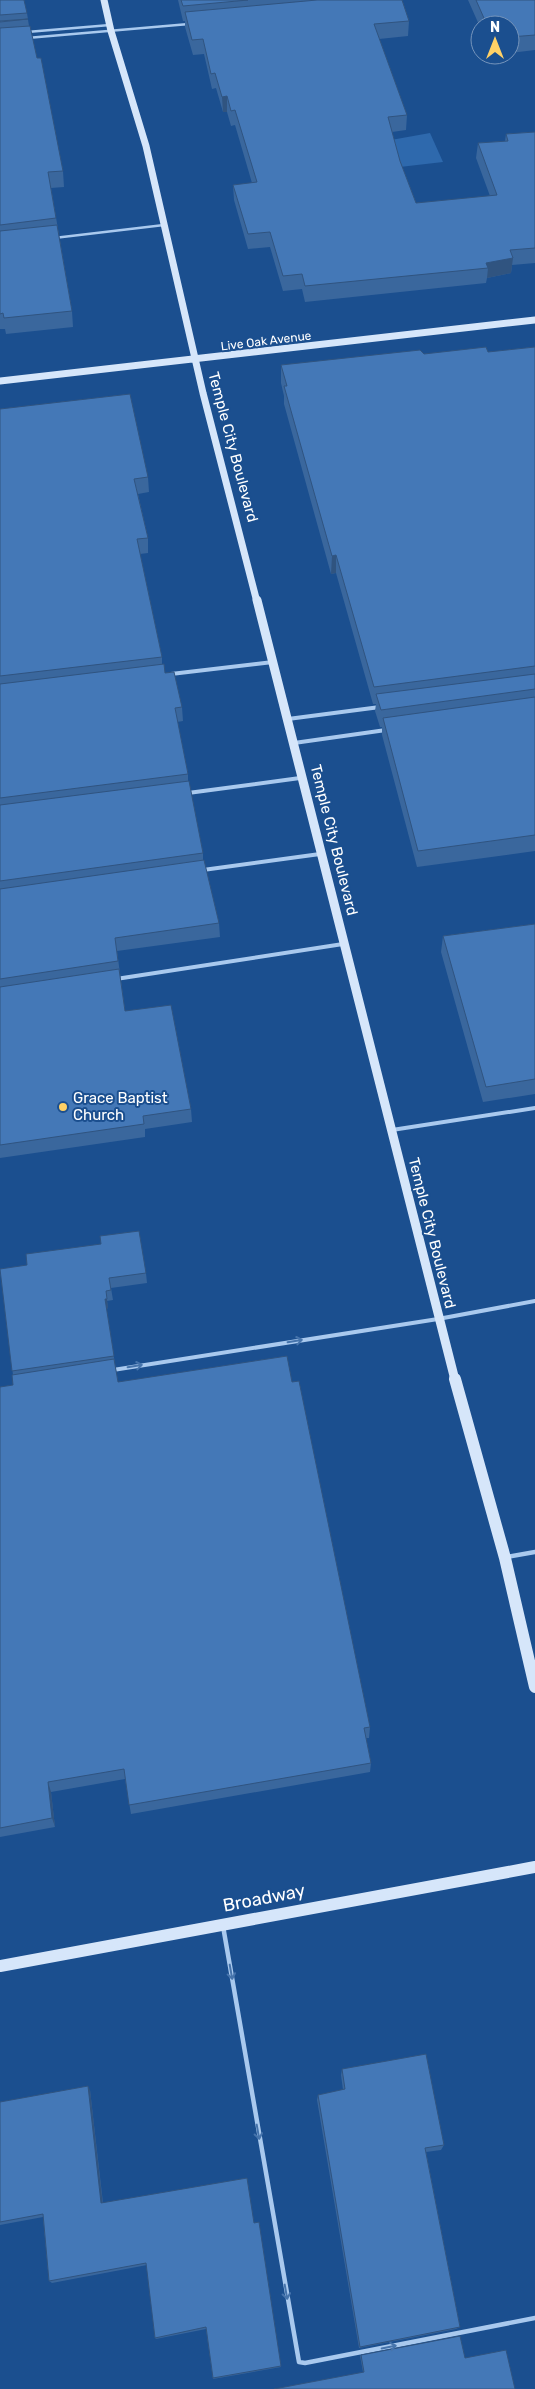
<svg xmlns="http://www.w3.org/2000/svg" width="535" height="2389" viewBox="0 0 535 2389" font-family="Rubik,sans-serif">
  <style>
    .green { fill: #2e69ad }
    .lines { fill: none; stroke-linecap: round; stroke-linejoin: round }
    .lane-far2 { stroke: #a9c9ee; stroke-width: 2.5 }
    .lane-far1 { stroke: #a9c9ee; stroke-width: 4 }
    .lane { stroke: #a9c9ee; stroke-width: 4.5 }
    .secondary-far2 { stroke: #d6e6fa; stroke-width: 7 }
    .secondary-far1 { stroke: #d6e6fa; stroke-width: 9 }
    .secondary { stroke: #d6e6fa; stroke-width: 12 }
    .wall { fill: #3a679d }
    .shaded-wall { fill: #305480 }
    .building { fill: #4478b7; stroke: #305480 }
    .oneway { stroke: #4674ac }
    .poi-dot { fill: #ffd166; stroke: #1b4f8f; stroke-width: 2 }
    .labels { text-anchor: middle; stroke-width: 4; stroke-linejoin: round; paint-order: stroke }
    .far-street-label { font-size: 12px; fill: #fff; stroke: #1b4f8f }
    .street-label { font-size: 15px; fill: #fff; stroke: #1b4f8f }
    .poi-label { font-size: 15px; fill: #fff; stroke: #1b4f8f; text-anchor: start }
    .near-street-label { font-size: 18px; fill: #fff; stroke: #1b4f8f }
  </style>
  <rect width="100%" height="100%" fill="#1b4f8f"/>
  <path class="green" d="M430,133L443,162L339,174L391,140Z"/>
  <g class="lines">
    <path class="lane-far2" d="M27,32L110,25
      M27,38L189,24
      M54,238L164,225"/>
    <path class="lane-far1" d="M171,674L273,662
      M288,719L380,707
      M294,743L386,730
      M188,793L300,778
      M203,870L320,854
      M116,979L343,944
      M392,1130L535,1108
      M113,1370L438,1319L535,1301"/>
    <path class="lane" d="M507,1557L535,1552
      M223,1926L299,2362L305,2363L535,2318"/>
    <path class="secondary-far2" d="M104,0L111,31L146,146L203,393L257,602
      M0,381L535,320"/>
    <path class="secondary-far1" d="M257,600L455,1380"/>
    <path class="secondary" d="M455,1379L505,1558L535,1687
      M0,1966L535,1867"/>
  </g>
  <path class="wall" d="M0,0L27,13L29,26L63,171L64,187L51,188L72,311L73,327L6,334L5,329H0Z
    M178,0H402L409,21L408,36L379,39L407,115L406,130L392,132L400,161L416,203L490,196L476,158L478,143L505,141L506,134L535,132V263L512,265L511,273L487,278L486,283L305,302L302,289L283,291L270,247L248,249L234,200L233,185L252,183L235,125L231,126L227,112H223L216,88L212,89L204,54L193,55L185,27V21H183Z
    M468,0H535V50L510,53V25H480V27Z
    M535,347V851L417,867L382,735V727H380L375,711L376,704H373L336,573L331,574L284,404V396L281,383V365L424,354L488,352Z
    M0,409L148,477L149,492L138,494L148,538V553L140,554L162,657V664L165,673L182,707L183,721L177,722L188,774V782L203,853V860L219,923L220,937L117,951L125,1011L191,1109L192,1122L145,1129V1137L0,1158Z
    M535,924V1094L483,1102L441,952L443,936Z
    M0,1269L146,1273L147,1283L111,1288L113,1300L107,1301L108,1308L106,1309L118,1382H292L370,1727L369,1738H366L371,1763L370,1772L131,1814L125,1779L51,1792L55,1827L0,1837V1387L13,1385V1375Z
    M342,2069L444,2145L441,2150L426,2152L460,2327L456,2329L359,2348L317,2100L318,2095L343,2090L341,2075Z
    M90,2090L103,2203L254,2223L281,2367L213,2379L206,2329L156,2339L155,2338L147,2265L52,2283L49,2281L43,2217L0,2225V2102Z
    M361,2355L465,2358L515,2389L363,2372L360,2356Z"/>
  <path class="shaded-wall" d="M227,96V112H223L222,97Z
    M513,258L511,273L487,278L488,268L486,263Z
    M336,555V573L331,574L332,556Z
    M105,1299H107L108,1308L106,1309Z
    M48,1782L51,1792L55,1827L52,1818Z
    M88,2086L90,2090L103,2206L101,2203Z"/>
  <path class="building" d="M0,0H24L27,13L0,15Z
    M181,0H248L183,6Z
    M317,0H402L409,21L374,24L407,115L388,117L400,161L416,203L497,195L478,143L508,141L506,134L535,132V248L510,250L513,258L486,263L488,268L305,286L302,274L283,276L270,232L248,234L233,185L257,182L235,110L231,111L227,96L222,97L215,73L211,74L203,39L192,40L185,12Z
    M476,0H535V35L510,37V25H487Z
    M28,19L0,22V21Z
    M30,26L37,58H41L63,171L48,172L56,218L0,225V28Z
    M57,225L72,311L4,318L3,313L0,314V231Z
    M486,347L488,352L535,347V666L374,687L336,555L332,556L284,386H287L281,365L420,350L424,354Z
    M130,394L148,477L134,479L148,538L137,539L162,657L0,676V409Z
    M164,664L165,673L174,672L182,707L175,708L188,774L0,798V684Z
    M535,674V689L381,710L376,694Z
    M535,697V835L418,851L383,718Z
    M189,781L203,853L0,881V805Z
    M204,860L219,923L115,938L118,961L0,979V889Z
    M535,924V1079L486,1087L443,936Z
    M119,969L125,1011L171,1005L191,1109L143,1116L144,1124L0,1145V987Z
    M139,1231L146,1273L109,1278L111,1290L106,1291L107,1299H105L114,1356L12,1371L0,1269L27,1265L26,1254L101,1244L100,1236Z
    M287,1356L292,1382L299,1381L370,1727L364,1728L371,1763L129,1805L124,1769L48,1782L52,1818L0,1828V1387L13,1385L12,1375L114,1359L118,1382Z
    M426,2054L444,2145L425,2148L460,2327L360,2347L318,2095L345,2089L342,2069Z
    M88,2086L101,2203L247,2178L254,2223L259,2222L281,2366L213,2378L206,2327L155,2338L146,2263L49,2281L43,2214L0,2222V2102Z
    M460,2336L465,2358L506,2350L515,2389H274L364,2372L361,2355Z"/>
  <defs><path id="oneway-shaft" d="M-6 0H5M1.5-3L5.5 0L1.5 3" fill="none" stroke-width="1.6" stroke-linecap="round" stroke-linejoin="round" transform="scale(1.25)"/></defs>
  <g class="oneway">
    <use href="#oneway-shaft" transform="translate(295 1341) rotate(-9)"/>
    <use href="#oneway-shaft" transform="translate(135 1366) rotate(-9)"/>
    <use href="#oneway-shaft" transform="translate(231 1972) rotate(80)"/>
    <use href="#oneway-shaft" transform="translate(258 2132) rotate(80)"/>
    <use href="#oneway-shaft" transform="translate(286 2292) rotate(80)"/>
    <use href="#oneway-shaft" transform="translate(389 2347) rotate(-11)"/>
  </g>
  <circle class="poi-dot" cx="63" cy="1107" r="5"/>
  <g class="labels">
    <g class="far-street-label">
      <text transform="translate(266 341) rotate(-7)" y="4">Live Oak Avenue</text>
    </g>
    <g class="street-label">
      <text transform="translate(233 447) rotate(75)" y="5">Temple City Boulevard</text>
      <text transform="translate(334 840) rotate(76)" y="5">Temple City Boulevard</text>
      <text transform="translate(432 1233) rotate(76)" y="5">Temple City Boulevard</text>
    </g>
    <g class="poi-label">
      <text x="73" y="1103">Grace Baptist<tspan x="73" dy="17">Church</tspan></text>
    </g>
    <g class="near-street-label">
      <text transform="translate(264 1898) rotate(-11)" y="6">Broadway</text>
    </g>
  </g>
  <g transform="translate(495 40)"><circle r="24" fill="#1b4f8f" stroke="#7695bc"/>
  <path d="M0-4L9 19L0 12L-9 19Z" fill="#ffd166"/>
  <text y="-8" font-size="14" font-weight="bold" text-anchor="middle" fill="#ffffff">N</text>
  </g>
</svg>
